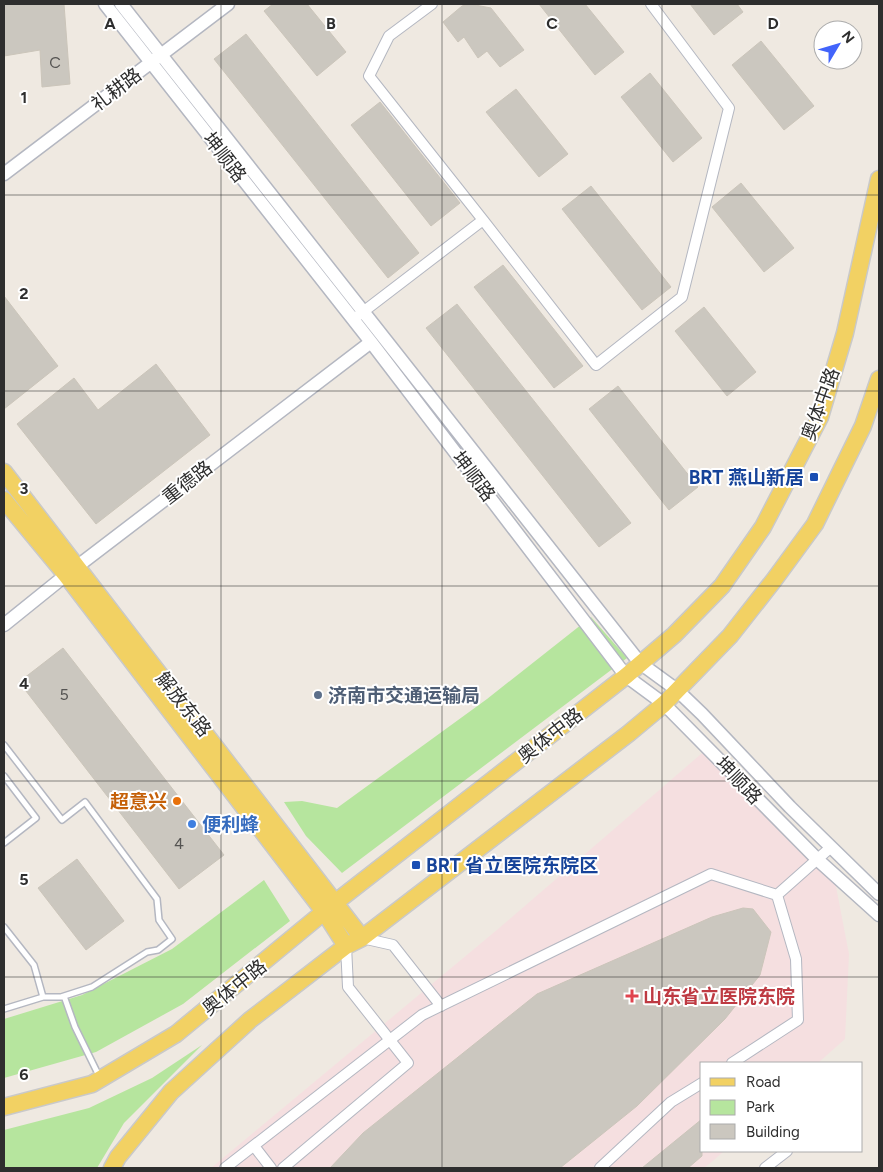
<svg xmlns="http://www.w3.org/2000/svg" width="883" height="1172" viewBox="0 0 883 1172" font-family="Figtree,'Noto Sans SC',sans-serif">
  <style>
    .medical { fill: #f5dfe0 }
    .green { fill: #b6e59e }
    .building { fill: #cbc7bf; stroke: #cbc5ba }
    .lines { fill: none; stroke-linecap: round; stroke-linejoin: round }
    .service-casing { stroke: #b4b7c1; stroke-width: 8 }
    .minor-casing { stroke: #b4b7c1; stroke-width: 12 }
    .tertiary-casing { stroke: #b4b7c1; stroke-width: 15 }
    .primary-casing { stroke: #c9c9c9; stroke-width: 19 }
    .service { stroke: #fff; stroke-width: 5 }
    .minor { stroke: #fff; stroke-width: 10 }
    .tertiary { stroke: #fff; stroke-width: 12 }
    .primary { stroke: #f2d163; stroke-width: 16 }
    .grid { fill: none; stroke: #2e2e2e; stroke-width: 1; stroke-opacity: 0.55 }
    .transit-dot { fill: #1a4fb4; stroke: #fff; stroke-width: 2 }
    .service-dot { fill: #5c6f8a; stroke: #fff; stroke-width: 2 }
    .food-dot { fill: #e8710a; stroke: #fff; stroke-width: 2 }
    .shop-dot { fill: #3f7fe0; stroke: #fff; stroke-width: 2 }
    .health-dot { fill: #e0444e; stroke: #fff; stroke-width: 2 }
    .labels { text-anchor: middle; stroke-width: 4; stroke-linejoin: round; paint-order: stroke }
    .number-label { font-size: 16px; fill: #555452 }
    .street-label { font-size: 19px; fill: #2e2e2e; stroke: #fff }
    .transit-label { font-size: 19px; font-weight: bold; fill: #164399; stroke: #fff; text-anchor: end }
    .service-label { font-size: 19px; font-weight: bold; fill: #4e5e75; stroke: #fff; text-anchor: start }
    .food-label { font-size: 19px; font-weight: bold; fill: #c56008; stroke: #fff; text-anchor: end }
    .shop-label { font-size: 19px; font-weight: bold; fill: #366cbe; stroke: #fff; text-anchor: start }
    .health-label { font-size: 19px; font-weight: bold; fill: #be3a42; stroke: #fff; text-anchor: start }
    .grid-label { font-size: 16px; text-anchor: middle; font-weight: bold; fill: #2e2e2e; stroke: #fff; stroke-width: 4; stroke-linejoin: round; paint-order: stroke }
  </style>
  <rect width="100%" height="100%" fill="#efe9e1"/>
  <path class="medical" d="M708,748L832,866L849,954L845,1039L818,1063H702V1151H724L714,1160L704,1168H211L498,929Z"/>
  <path class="green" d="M591,617L627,658L342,873L306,836L284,802L302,801L337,808L487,699Z
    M264,880L290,921L183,1004L96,1052L4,1078V1019L82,995L172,949Z
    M202,1045L124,1123L97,1168H4V1130L89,1108L152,1078Z"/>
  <path class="building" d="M4,4H64L70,84L42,87L40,50L4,56Z
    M273,4H307L346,52L317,76L264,11Z
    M470,4L491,8L524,50L500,67L487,51L478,58L464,37L458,42L443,22L462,6Z
    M539,4H585L624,52L595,75Z
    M690,4H737L743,12L714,35Z
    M246,34L419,253L388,278L214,59Z
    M761,41L814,106L784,130L732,65Z
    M650,73L702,138L673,162L621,97Z
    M516,89L568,154L539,177L486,112Z
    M380,102L460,203L431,226L351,125Z
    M741,183L794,248L764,272L712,207Z
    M591,186L671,287L642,310L562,209Z
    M503,265L583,366L554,388L474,287Z
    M4,296L58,366L4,409Z
    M457,304L631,523L599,547L426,328Z
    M704,307L756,372L727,396L675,331Z
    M156,364L210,435L96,524L17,424L74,378L98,410Z
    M618,386L698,487L669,510L589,409Z
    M63,648L224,855L179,889L19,682Z
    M77,859L124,921L86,950L38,888Z
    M743,908L753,909L771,932L760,975L725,1019L637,1106L560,1168H330L363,1133L537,994L712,917Z
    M702,1119V1156L688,1168H642Z"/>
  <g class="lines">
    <g class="service-casing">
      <path id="service" d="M4,745L62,820L85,802L157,899L159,920L172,939L158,950L147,952L92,987L61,997H43L34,965L4,927
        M4,776L36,818L4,843
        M64,996L75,1027L100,1078
        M4,1009L43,997"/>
    </g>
    <g class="minor-casing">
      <path id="minor" d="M483,220L596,365L682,297L729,108L651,4
        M359,315L483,220L369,76L389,36L432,4
        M362,938L393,945L441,1006
        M732,1063L798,1020L796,959L777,895
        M254,1146L271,1168
        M225,1168L422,1015L711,874L777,895L830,848
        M283,1168L408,1063L348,987L346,946
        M600,1168L671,1102L702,1083
        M765,1168L787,1151"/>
    </g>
    <g class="tertiary-casing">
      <path id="tertiary" d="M105,4L371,342L626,676L664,704L818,860L879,915
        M121,4L640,663L677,690L702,714L790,807L879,894
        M4,174L228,4
        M4,625L66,575L371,342"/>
    </g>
    <g class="primary-casing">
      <path id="primary" d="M4,472L362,938
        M4,500L66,575L325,913L346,946
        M4,1107L92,1084L176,1034L336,902L626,676L674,635L722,586L763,527L820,417L845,333L879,179
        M112,1168L118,1157L171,1092L250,1020L346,946L362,938L628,734L664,704L730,636L774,580L815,524L863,426L879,379"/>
    </g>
    <use href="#service" class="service"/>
    <use href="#minor" class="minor"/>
    <use href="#tertiary" class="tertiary"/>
    <use href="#primary" class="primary"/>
  </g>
  <path class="grid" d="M221,4V1168M442,4V1168M662,4V1168M4,195H879M4,391H879M4,586H879M4,781H879M4,977H879"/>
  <g class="transit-dot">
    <rect x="809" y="472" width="10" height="10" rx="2.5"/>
    <rect x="411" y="860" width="10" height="10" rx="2.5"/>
  </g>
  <circle class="service-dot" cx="318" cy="695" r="5"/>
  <circle class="food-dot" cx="177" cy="801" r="5"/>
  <circle class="shop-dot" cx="192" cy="824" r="5"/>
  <path class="health-dot" d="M629.5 988.5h5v5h5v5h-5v5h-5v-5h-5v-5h5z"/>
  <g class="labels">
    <g class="number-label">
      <text x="55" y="68">C</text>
      <text x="64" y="700">5</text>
      <text x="179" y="849">4</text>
    </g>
    <g class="street-label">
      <text transform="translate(116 89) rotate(-37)" y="7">礼耕路</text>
      <text transform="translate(225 157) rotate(52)" y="7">坤顺路</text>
      <text transform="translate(820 404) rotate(-70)" y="7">奥体中路</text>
      <text transform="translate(474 476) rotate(53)" y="7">坤顺路</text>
      <text transform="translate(187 482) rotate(-38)" y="7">重德路</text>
      <text transform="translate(184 704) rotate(52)" y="7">解放东路</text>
      <text transform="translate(550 735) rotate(-38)" y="7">奥体中路</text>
      <text transform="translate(739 780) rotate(46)" y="7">坤顺路</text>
      <text transform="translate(234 987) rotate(-39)" y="7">奥体中路</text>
    </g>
    <g class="transit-label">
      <text x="804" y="484">BRT 燕山新居</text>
      <text x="426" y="872" text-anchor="start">BRT 省立医院东院区</text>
    </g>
    <g class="service-label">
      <text x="328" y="702">济南市交通运输局</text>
    </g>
    <g class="food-label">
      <text x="167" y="808">超意兴</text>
    </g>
    <g class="shop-label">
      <text x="202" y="831">便利蜂</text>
    </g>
    <g class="health-label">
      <text x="643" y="1003">山东省立医院东院</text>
    </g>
  </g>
  <g class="grid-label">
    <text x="110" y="29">A</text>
    <text x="331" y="29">B</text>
    <text x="552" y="29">C</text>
    <text x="773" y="29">D</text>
    <text x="24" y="103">1</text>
    <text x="24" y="299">2</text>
    <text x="24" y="494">3</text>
    <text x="24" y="689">4</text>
    <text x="24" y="885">5</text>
    <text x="24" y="1080">6</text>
  </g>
  <rect width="883" height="1172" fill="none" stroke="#2e2e2e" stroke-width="10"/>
  <rect x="700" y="1062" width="162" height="90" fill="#ffffff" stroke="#ababab"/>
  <rect x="710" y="1078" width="25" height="8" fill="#f2d163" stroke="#ababab"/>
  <text x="746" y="1087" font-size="15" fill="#2e2e2e">Road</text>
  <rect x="710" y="1100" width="25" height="15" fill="#b6e59e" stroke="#ababab"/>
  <text x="746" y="1112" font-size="15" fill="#2e2e2e">Park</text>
  <rect x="710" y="1124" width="25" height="15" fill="#cbc7bf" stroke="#ababab"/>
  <text x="746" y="1137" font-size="15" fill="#2e2e2e">Building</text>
  <g transform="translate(838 45) rotate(52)"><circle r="24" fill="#ffffff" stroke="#ababab"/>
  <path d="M0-4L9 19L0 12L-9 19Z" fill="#4264fb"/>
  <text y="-8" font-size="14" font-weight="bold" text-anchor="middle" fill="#2e2e2e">N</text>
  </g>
</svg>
